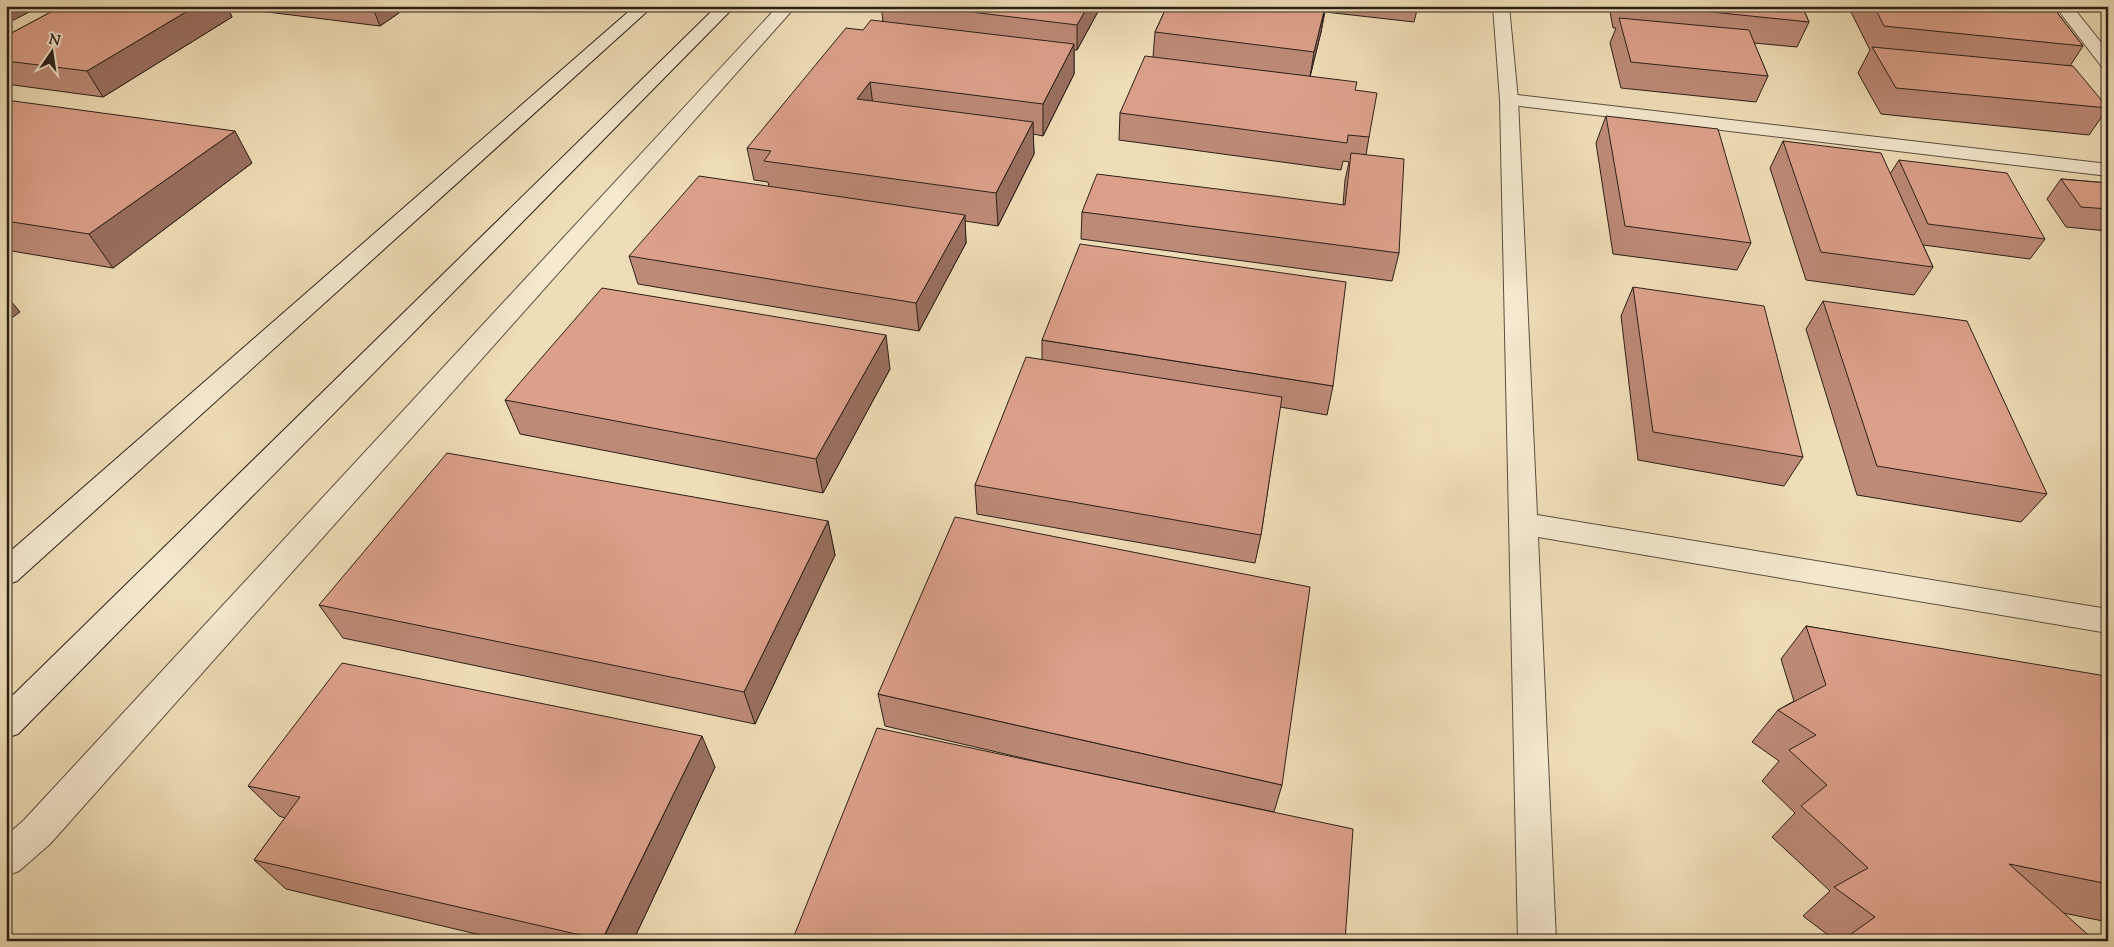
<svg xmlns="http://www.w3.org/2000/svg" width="2114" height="947" viewBox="0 0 2114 947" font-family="'Sorts Mill Goudy',serif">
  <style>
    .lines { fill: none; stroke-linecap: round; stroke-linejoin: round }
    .service-casing { stroke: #5b4f40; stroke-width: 2 }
    .minor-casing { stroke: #5b4f40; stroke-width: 2 }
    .secondary-casing { stroke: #2a2019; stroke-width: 2 }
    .service { fill: #f5e9d0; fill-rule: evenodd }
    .minor { fill: #f5e9d0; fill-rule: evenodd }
    .secondary { fill: #f5e9d0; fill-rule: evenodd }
    .wall { fill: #bd8a77; stroke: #2a2019 }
    .shaded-wall { fill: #9a7061; stroke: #2a2019 }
    .building { fill: #dca08a; stroke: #2a2019 }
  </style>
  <rect width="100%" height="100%" fill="#efddb7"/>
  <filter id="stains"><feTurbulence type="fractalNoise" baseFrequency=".004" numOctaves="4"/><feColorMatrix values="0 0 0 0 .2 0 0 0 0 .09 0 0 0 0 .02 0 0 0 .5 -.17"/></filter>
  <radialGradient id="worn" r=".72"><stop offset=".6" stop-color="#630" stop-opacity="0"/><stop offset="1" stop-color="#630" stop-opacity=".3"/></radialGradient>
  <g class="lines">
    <g class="service-casing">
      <path id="service" d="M778,6H796L50,844L19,871L6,876V836L24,820Z
        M2055,6H2072L2108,51V68L2102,67Z
        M1509,94L2108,164V176L1502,104L1500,100L1502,96Z"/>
    </g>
    <g class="minor-casing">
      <path id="minor" d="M1493,6H1509L1518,100L1537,515L2108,609V633L1538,537L1556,941H1518L1500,100Z"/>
    </g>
    <g class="secondary-casing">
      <path id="secondary" d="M635,6H653L17,581L6,585V555Z
        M717,6H735L18,734L6,738V702Z"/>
    </g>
    <use href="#service" class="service"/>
    <use href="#minor" class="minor"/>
    <use href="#secondary" class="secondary"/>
  </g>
  <path class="wall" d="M62,6H409L380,26L227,7L232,17L103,97L6,84V36Z
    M881,6H1101L1077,50H1074V74L1043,136L1033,134L1034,154L998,226L965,221L966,243L919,331L638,284L629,256L769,187L768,182L754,180L747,148L863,30L883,21Z
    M1167,6H1418L1414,22L1325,12L1321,32L1310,76L1355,90L1369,137L1366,155L1399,253L1392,281L1081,239L1082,212L1343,205L1345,180L1349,162L1343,161L1341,170L1119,140L1120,113L1153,57L1155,32Z
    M1609,6H1802L1809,22L1797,47L1754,43L1768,76L1756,102L1621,88L1610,43L1616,28H1613Z
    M1844,6H2052L2083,46L2070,66L2108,108L2089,135L1881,114L1858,73L1870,50L1850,10L1851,9H1846Z
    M6,100L252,163L113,268L6,250Z
    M1606,116L1751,243L1737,270L1613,254L1596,143Z
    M1783,141L1890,174L1899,160L2045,239L2030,259L1923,245L1933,267L1914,295L1806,280L1770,168Z
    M2061,179L2108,183V231L2066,227L2047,199Z
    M1633,287L1803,457L1784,486L1638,460L1621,316Z
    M1823,301L2047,494L2021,522L1857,495L1806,329Z
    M1042,340L1333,386L1327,415L1280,407L1261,535L1255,563L977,514L975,485L1042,360Z
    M890,369L823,493L520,434L505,400Z
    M828,521L835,555L755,724L343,638L319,605Z
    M1806,626L2108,679V922L2063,913L2095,941H1836L1803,916L1830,891L1772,837L1795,813L1762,781L1779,761L1752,742L1778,710L1794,701L1781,659Z
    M878,694L1282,785L1274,812L1061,767L885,726Z
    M715,767L633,941H506L286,889L254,860L285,818L279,816L248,786Z"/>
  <path class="shaded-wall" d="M6,6H41L6,24Z
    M196,6H227L232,17L103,97L87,71Z
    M372,6H409L380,26Z
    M1088,6H1101L1077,50V25Z
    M1325,7L1321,32L1310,77L1314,52Z
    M1074,44V74L1043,136V104Z
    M870,82L874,113L857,99Z
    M1033,122L1034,154L998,226L996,193Z
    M235,131L252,163L113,268L89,234Z
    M965,215L966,243L919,331L916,303Z
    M6,295L20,312L6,322Z
    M886,335L890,369L823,493L816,459Z
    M828,521L835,555L755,724L744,692Z
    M702,736L715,767L633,941H602Z"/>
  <path class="building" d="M62,6H196L87,71L6,61V36Z
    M923,6H1088L1077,25Z
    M1167,6H1319L1325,7L1314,52L1155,32Z
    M1653,6H1802L1809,22Z
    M1874,6H2052L2083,46L1884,26Z
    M1619,18L1749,30L1768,76L1631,62Z
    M871,20L1074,44L1043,104L870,82L857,99L1033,122L996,193L764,161L771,151L747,148L846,28L863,30Z
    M1872,47L2073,66L2108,108L1896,88Z
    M1145,56L1357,82L1355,90L1377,93L1369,137L1348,135L1347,143L1120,113Z
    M6,100L235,131L89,234L6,221Z
    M1606,116L1718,129L1751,243L1625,226Z
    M1783,141L1881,153L1933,267L1821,252Z
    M1351,153L1404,159L1399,253L1082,212L1097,174L1345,205Z
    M1899,160L2007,173L2045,239L1928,224Z
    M699,176L965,215L916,303L629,256Z
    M2061,179L2108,183V209L2081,207Z
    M1080,244L1346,282L1333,386L1042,340Z
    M1633,287L1764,306L1803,457L1653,432Z
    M602,288L886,335L816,459L505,400Z
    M1823,301L1967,321L2047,494L1877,466Z
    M1026,357L1282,397L1261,535L975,485Z
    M447,453L828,521L744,692L319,605Z
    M955,517L1310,587L1282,785L878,694Z
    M1806,626L2106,676L2108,679V884L2009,864L2095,941H1858L1851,934L1875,917L1834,887L1868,868L1801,806L1827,785L1789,750L1816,735L1778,710L1826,685Z
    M342,663L702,736L602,940L254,860L300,797L248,786Z
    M877,728L1353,829L1345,941H792Z"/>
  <rect width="2114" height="947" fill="none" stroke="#efddb7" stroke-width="25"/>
  <rect x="8" y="8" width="2099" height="932" fill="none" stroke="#2a2019" stroke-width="2.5"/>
  <rect x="12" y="12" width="2089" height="922" fill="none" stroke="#2a2019"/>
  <g transform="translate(52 52) rotate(13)" stroke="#f5e9d0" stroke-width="4" paint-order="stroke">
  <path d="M0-4L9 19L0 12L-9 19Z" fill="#2a2019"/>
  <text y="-8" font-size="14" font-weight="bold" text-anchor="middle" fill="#2a2019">N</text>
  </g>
  <rect width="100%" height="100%" filter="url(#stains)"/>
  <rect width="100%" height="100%" fill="url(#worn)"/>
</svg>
